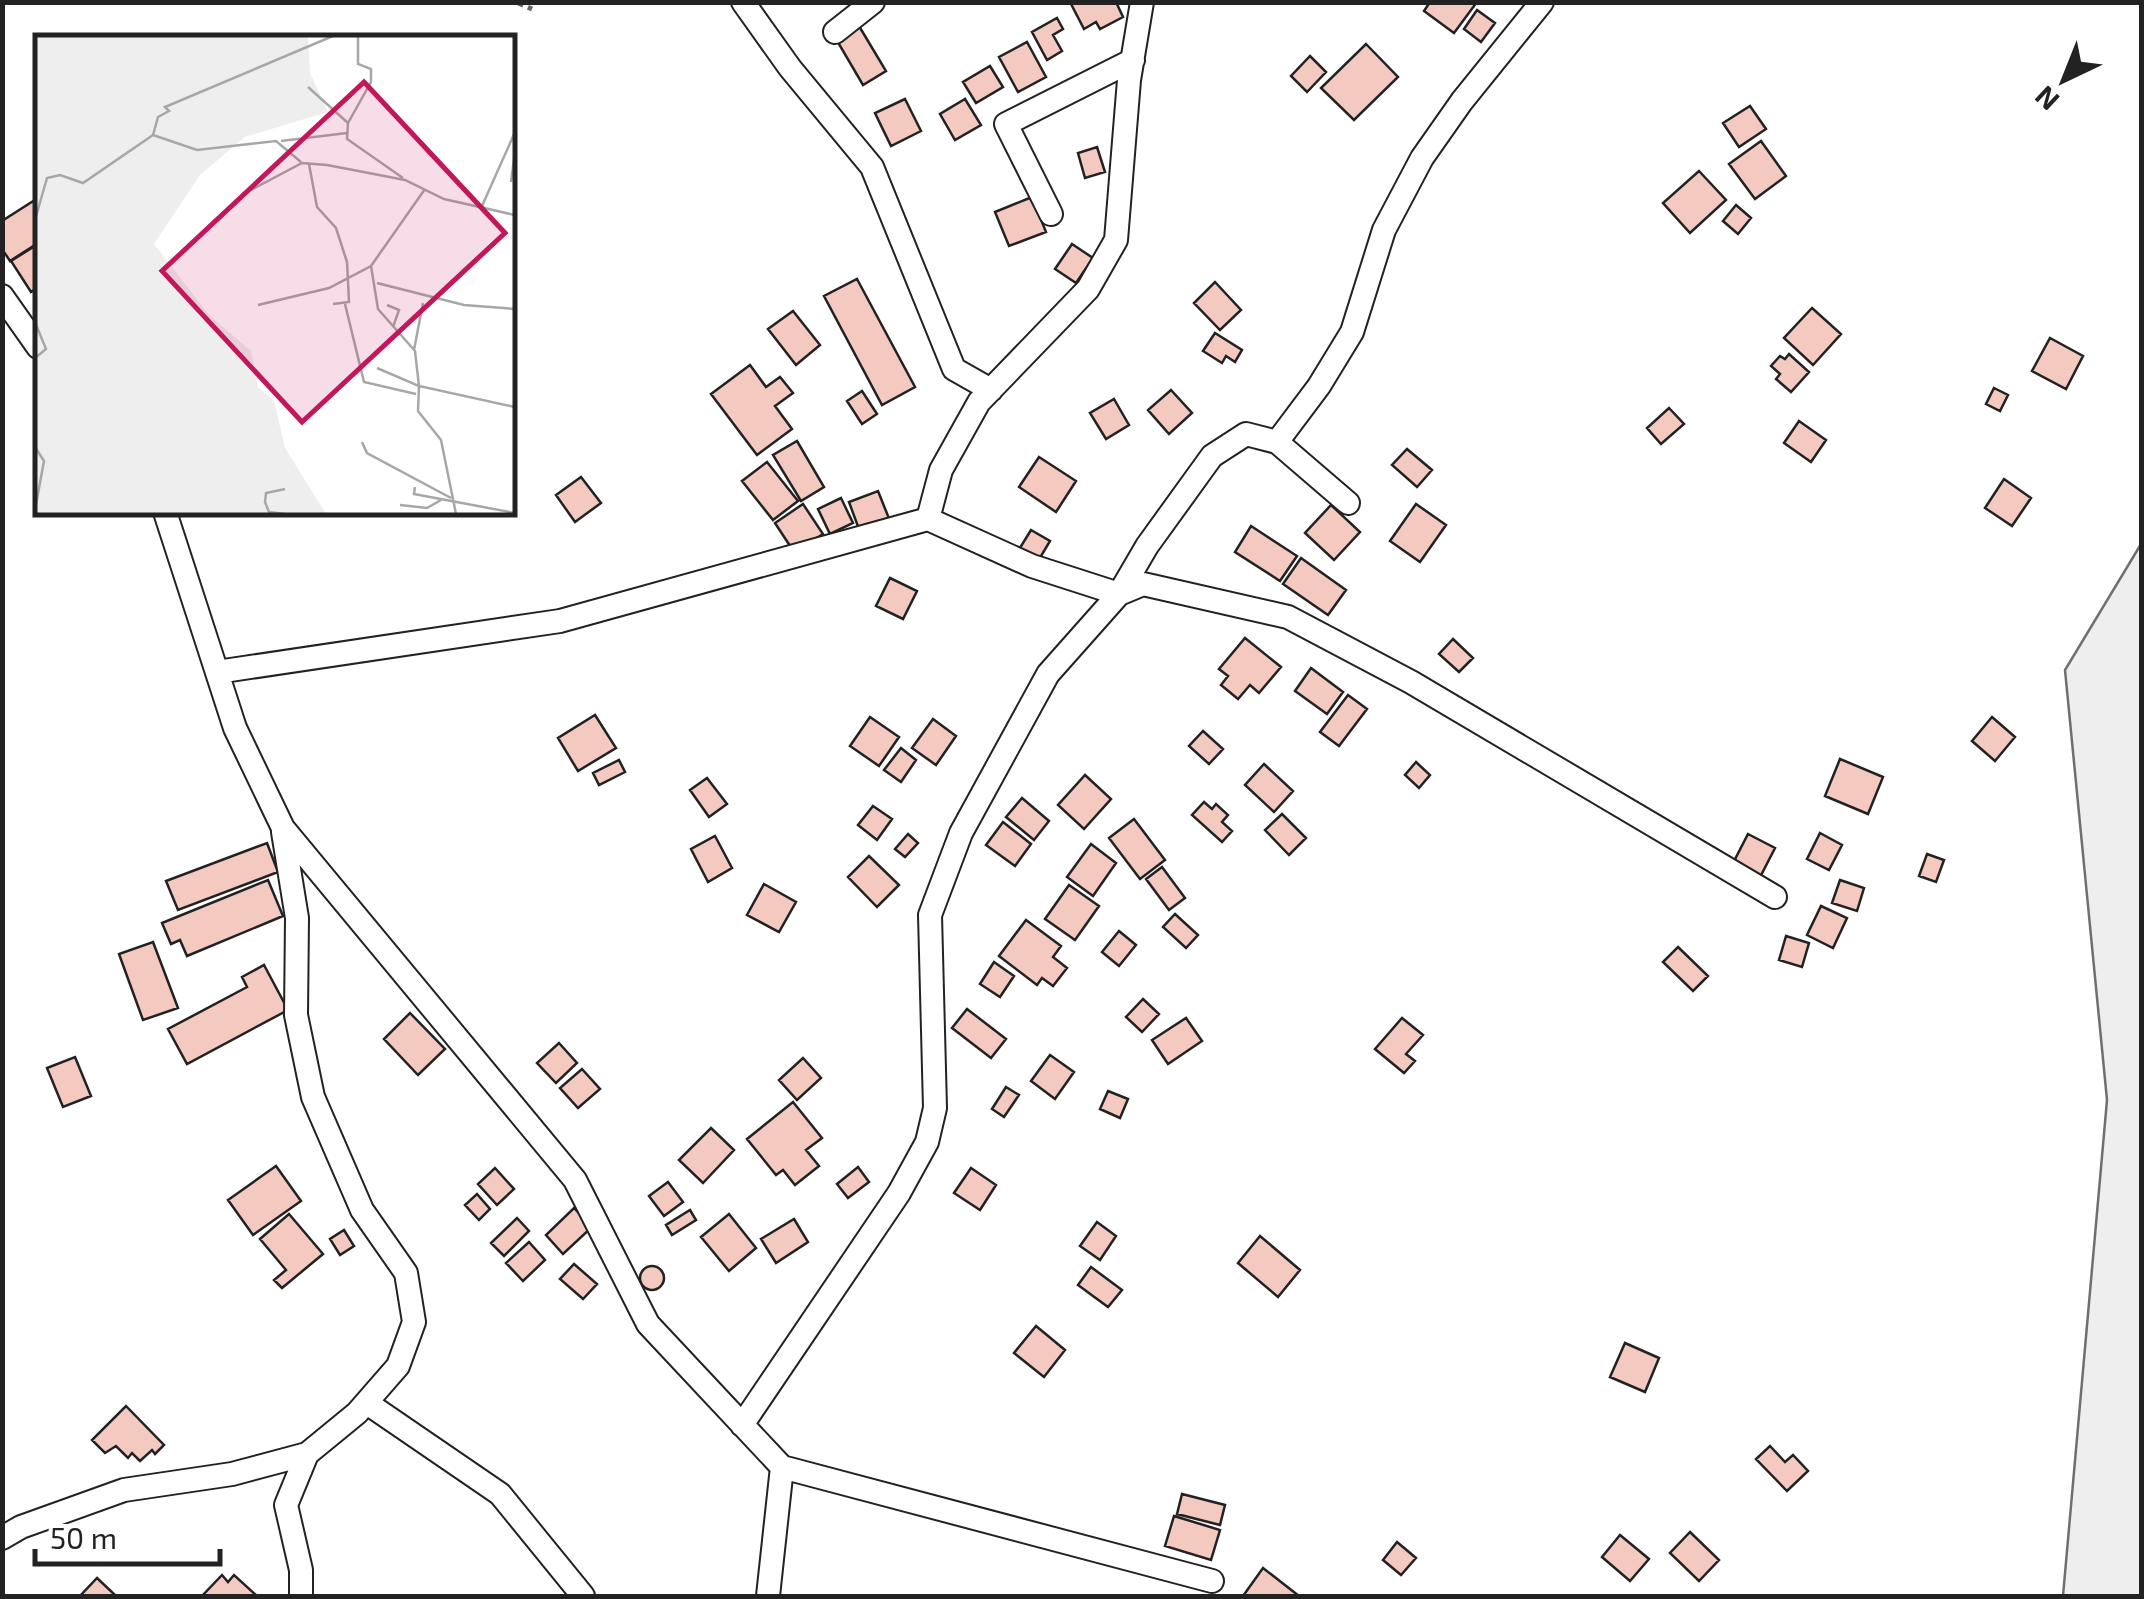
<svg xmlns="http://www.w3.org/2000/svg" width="2144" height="1599" viewBox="0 0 2144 1599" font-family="'Exo 2',sans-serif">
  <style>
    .green { fill: #eee; stroke: #6f6f6f; stroke-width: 2.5 }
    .building { fill: #f3c9c0; stroke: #222; stroke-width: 2.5 }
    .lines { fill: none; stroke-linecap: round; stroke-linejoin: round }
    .minor-casing { stroke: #222; stroke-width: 26 }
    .path { stroke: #646464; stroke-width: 5; stroke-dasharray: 8 5; stroke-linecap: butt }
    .minor { stroke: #fff; stroke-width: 22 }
    .inset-road { fill: none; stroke: #a7a7a7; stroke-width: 2.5 }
    .view { fill: #c2185b; fill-opacity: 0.15; stroke: #c2185b; stroke-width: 5 }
    .inset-edge { fill: none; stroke: #222; stroke-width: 5 }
  </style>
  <rect width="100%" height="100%" fill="#fff"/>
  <path class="green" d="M2141,544V1596H2063L2107,1100L2065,670Z"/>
  <path class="building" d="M1070,2H1116L1123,17L1100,29L1096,22L1084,29Z
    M1430,2H1477L1454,33L1424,11Z
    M1477,10L1495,23L1481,42L1464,29Z
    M1057,18L1063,29L1053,35L1062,51L1047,60L1032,32Z
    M859,26L886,71L863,85L836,39Z
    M1027,42L1046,77L1018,92L999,57Z
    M1366,44L1398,77L1354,120L1321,88Z
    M1310,56L1326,72L1307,92L1291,76Z
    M990,66L1003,87L976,103L963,82Z
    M905,99L921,131L891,146L875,113Z
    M965,99L981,125L955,140L940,114Z
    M1750,106L1766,129L1739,147L1723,123Z
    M1761,141L1786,176L1755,199L1729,164Z
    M1097,147L1105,172L1085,178L1078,153Z
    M1699,171L1726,200L1690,233L1663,203Z
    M1032,197L1046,232L1009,246L995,212Z
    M38,198V243L10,261L2,249V221Z
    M1736,205L1751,218L1738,234L1723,221Z
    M38,244V287L31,292L11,261Z
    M1072,244L1093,258L1076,283L1055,269Z
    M857,279L915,387L882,405L824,296Z
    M1215,282L1241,310L1220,330L1194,303Z
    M1812,308L1841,334L1813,365L1784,338Z
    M793,311L820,345L796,365L768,329Z
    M1215,333L1242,350L1235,362L1226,356L1222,363L1203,351Z
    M2050,338L2083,356L2066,389L2032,371Z
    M1789,354L1809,372L1791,392L1776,379L1780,374L1771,366L1780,356L1785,359Z
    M750,365L766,387L780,377L793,393L775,406L792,429L757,455L711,394Z
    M1994,388L2008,395L2000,411L1986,404Z
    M1171,390L1192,413L1169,434L1148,410Z
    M862,391L877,414L862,424L847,401Z
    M1114,399L1129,425L1106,439L1090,413Z
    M1669,408L1684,424L1661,444L1647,428Z
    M1799,421L1826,440L1811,462L1784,443Z
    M797,441L824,487L801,501L773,455Z
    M1407,449L1432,470L1417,487L1392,465Z
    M1039,457L1076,481L1056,512L1019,487Z
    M767,462L798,501L773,520L742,481Z
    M581,477L601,503L575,522L556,495Z
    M2004,479L2031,498L2012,526L1985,508Z
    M878,491L890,521L860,532L849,502Z
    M841,498L853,523L830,534L818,509Z
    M803,504L823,534L794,552L775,523Z
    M1416,504L1446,525L1420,562L1390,541Z
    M1331,505L1360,532L1334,560L1305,533Z
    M1251,526L1297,556L1280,581L1235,552Z
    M1031,530L1050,541L1037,563L1018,551Z
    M1301,558L1346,590L1328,615L1283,584Z
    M890,578L917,591L903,619L876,606Z
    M1245,638L1281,667L1259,693L1250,685L1238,699L1221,685L1228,676L1219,669Z
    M1453,639L1473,658L1459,672L1439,654Z
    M1311,668L1343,692L1327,714L1295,691Z
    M1348,695L1367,709L1339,746L1320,732Z
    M595,715L616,748L578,771L558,738Z
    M870,717L899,737L879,766L850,746Z
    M1992,717L2015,737L1995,761L1972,741Z
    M933,719L956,736L936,765L912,748Z
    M1203,731L1223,749L1209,764L1189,746Z
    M901,748L916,760L901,782L884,770Z
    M1840,759L1883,777L1868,814L1825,796Z
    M619,760L625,772L599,785L593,773Z
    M1416,762L1430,775L1419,788L1405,775Z
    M1264,764L1293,791L1274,812L1245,785Z
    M1085,775L1111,799L1084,829L1058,805Z
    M707,778L727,804L709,817L690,790Z
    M1022,798L1049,821L1034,840L1006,817Z
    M1204,802L1212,809L1216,804L1228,815L1222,822L1232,831L1222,842L1192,815Z
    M873,806L892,819L877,840L858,825Z
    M1282,814L1306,838L1289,855L1265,830Z
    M1134,819L1165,860L1140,879L1109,838Z
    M1003,822L1031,844L1015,866L986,845Z
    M1820,833L1842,845L1829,870L1807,859Z
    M908,834L918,843L905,857L895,849Z
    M1748,834L1775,848L1757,883L1730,869Z
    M715,836L732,868L708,882L691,849Z
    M267,843L278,872L178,910L166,881Z
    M1091,844L1116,863L1093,896L1067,877Z
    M1927,854L1944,860L1936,882L1919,876Z
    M869,856L899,885L877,907L848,877Z
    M1162,867L1185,898L1169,910L1146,879Z
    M268,880L283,916L187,956L180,940L171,944L162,923Z
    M1840,880L1864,888L1857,911L1832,903Z
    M764,884L796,902L779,932L747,915Z
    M1069,885L1099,906L1075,940L1045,919Z
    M1821,906L1847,918L1833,948L1807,935Z
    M1175,914L1198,935L1186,948L1163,927Z
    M1026,920L1061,946L1053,957L1067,968L1053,986L1042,978L1037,985L999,956Z
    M1119,931L1136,945L1119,966L1102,952Z
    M1786,936L1809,943L1802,967L1779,960Z
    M153,942L178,1008L143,1020L119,954Z
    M1678,947L1708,976L1693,991L1663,962Z
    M994,962L1014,976L1000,997L980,984Z
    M264,965L288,1010L187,1064L168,1029L247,987L242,977Z
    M1143,999L1159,1014L1142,1032L1126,1017Z
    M967,1009L1006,1039L991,1058L952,1028Z
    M410,1013L445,1049L418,1075L384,1039Z
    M1186,1018L1202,1041L1168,1064L1152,1040Z
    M1402,1018L1423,1035L1406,1054L1415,1061L1404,1073L1375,1049Z
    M559,1043L577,1063L556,1083L537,1063Z
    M1050,1055L1074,1072L1055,1099L1031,1081Z
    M75,1057L91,1096L63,1107L47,1068Z
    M803,1058L821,1078L797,1100L779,1080Z
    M582,1069L600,1089L578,1108L560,1088Z
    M1006,1087L1019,1095L1004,1117L992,1109Z
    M1108,1091L1128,1099L1120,1118L1100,1109Z
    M793,1102L822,1138L806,1150L819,1166L795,1185L783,1170L776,1175L747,1139Z
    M711,1128L734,1150L703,1183L679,1160Z
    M276,1166L301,1201L253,1235L228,1200Z
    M858,1167L869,1182L848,1198L837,1184Z
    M495,1168L514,1189L497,1205L478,1184Z
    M971,1168L996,1185L980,1210L954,1193Z
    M668,1182L683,1202L664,1216L649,1196Z
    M477,1194L490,1209L479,1220L465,1205Z
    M574,1208L592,1227L563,1254L546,1235Z
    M690,1210L696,1220L672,1235L666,1225Z
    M289,1214L323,1254L282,1288L274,1280L286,1270L260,1239Z
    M729,1214L756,1248L729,1271L701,1237Z
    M517,1218L529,1231L504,1256L491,1243Z
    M794,1219L808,1242L776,1263L761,1239Z
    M1097,1222L1116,1236L1100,1260L1080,1246Z
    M344,1230L354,1246L340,1255L330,1239Z
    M1260,1236L1300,1270L1278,1297L1238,1263Z
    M529,1242L545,1260L523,1281L506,1263Z
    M574,1264L597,1284L583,1299L560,1279Z
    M640 1278a12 12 0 1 1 24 0a12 12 0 1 1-24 0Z
    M1091,1267L1122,1290L1108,1307L1078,1285Z
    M1036,1326L1065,1350L1044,1377L1014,1353Z
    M1625,1343L1659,1358L1645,1392L1610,1377Z
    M126,1406L164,1445L155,1454L152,1450L140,1461L132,1453L128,1458L116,1446L105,1453L92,1440Z
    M1770,1446L1785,1462L1793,1455L1808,1471L1787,1491L1756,1459Z
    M1182,1494L1225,1505L1220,1525L1177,1514Z
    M1174,1516L1220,1530L1211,1560L1165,1546Z
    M1690,1532L1719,1560L1699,1581L1670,1553Z
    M1620,1535L1649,1559L1630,1581L1602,1557Z
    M1397,1542L1416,1558L1401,1575L1383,1560Z
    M1263,1568L1299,1596H1243Z
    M222,1575L228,1582L234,1575L257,1596H202Z
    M97,1578L114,1594L112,1596H80Z"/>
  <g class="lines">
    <g class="minor-casing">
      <path id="minor" d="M743,2L790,68L872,167L954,369L991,390
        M835,32L873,2
        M1051,214L1006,124L1133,60
        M2,296L38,347
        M1277,442L1319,386L1352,332L1384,230L1422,158L1462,101L1542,2
        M165,512L235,728L283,828L575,1180L648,1324L782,1467L1212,1581
        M928,519L941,470L979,402L1088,289L1116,240L1129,80L1142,2
        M217,672L560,621L928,519L1032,566L1119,594L1143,584L1288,617L1411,682L1775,897
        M367,1403L500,1494L583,1596
        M742,1425L899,1193L927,1142L935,1108L930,915L961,833L1048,674L1119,594L1147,546L1212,456L1246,434L1277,442L1348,503
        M2,1538L21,1527L124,1490L232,1474L307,1454L357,1413L398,1366L414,1322L406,1273L362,1210L313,1097L296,1015L297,918L283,832
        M301,1596V1570L286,1505L307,1454
        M768,1596L782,1467"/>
    </g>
    <path class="path" d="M516,2L532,9"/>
    <use href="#minor" class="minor"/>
  </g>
  <g transform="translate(35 35)">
    <rect width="480" height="480" fill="#fff"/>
    <path d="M0,1H273L275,38L293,77L210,102L165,140L119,209L174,280L216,316L223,352L239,366L250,413L291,479H0Z" fill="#eee"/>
    <path class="inset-road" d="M323,1V29L336,34V47L313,88L312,104L368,143M273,52L313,88M118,100L162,115L241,106L266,127M246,106L312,98M274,129L282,172L301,193L312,227L314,267L298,269M476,147L480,117M216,155L267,128L292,130L370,145L409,164L480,180M447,171L480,97M0,185L12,143L25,140L48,148L118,100L123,82L134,76L130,72L298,1M336,231L343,274L380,316L384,351L480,372M342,248L429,270L480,274M310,269L329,347L381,359M223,270L294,253L336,231L390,154M352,270L364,275L358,292M0,287L11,314L0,323M379,315L388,268M342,333L384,351L383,376L406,405L421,479M327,407L332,418L416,463M0,412L9,426L0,475M380,452L379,459L480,478M365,470L392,473L406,465M250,479L234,477L230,467L231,458L250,454"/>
    <path class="view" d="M329,47L470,198L267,387L127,236Z"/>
    <rect width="480" height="480" class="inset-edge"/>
  </g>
  <rect width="2144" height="1599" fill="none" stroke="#222222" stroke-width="10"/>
  <g transform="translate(2064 80) rotate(223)" stroke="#ffffff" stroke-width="8" paint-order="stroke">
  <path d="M0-8L18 38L0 25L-18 38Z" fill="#222222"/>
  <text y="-15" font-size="28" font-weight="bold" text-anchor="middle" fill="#222222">N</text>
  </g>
  <path d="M35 1549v15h185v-15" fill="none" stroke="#222222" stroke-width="5"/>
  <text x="50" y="1549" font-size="30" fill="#222222" stroke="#ffffff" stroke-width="8" paint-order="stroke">50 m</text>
</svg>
